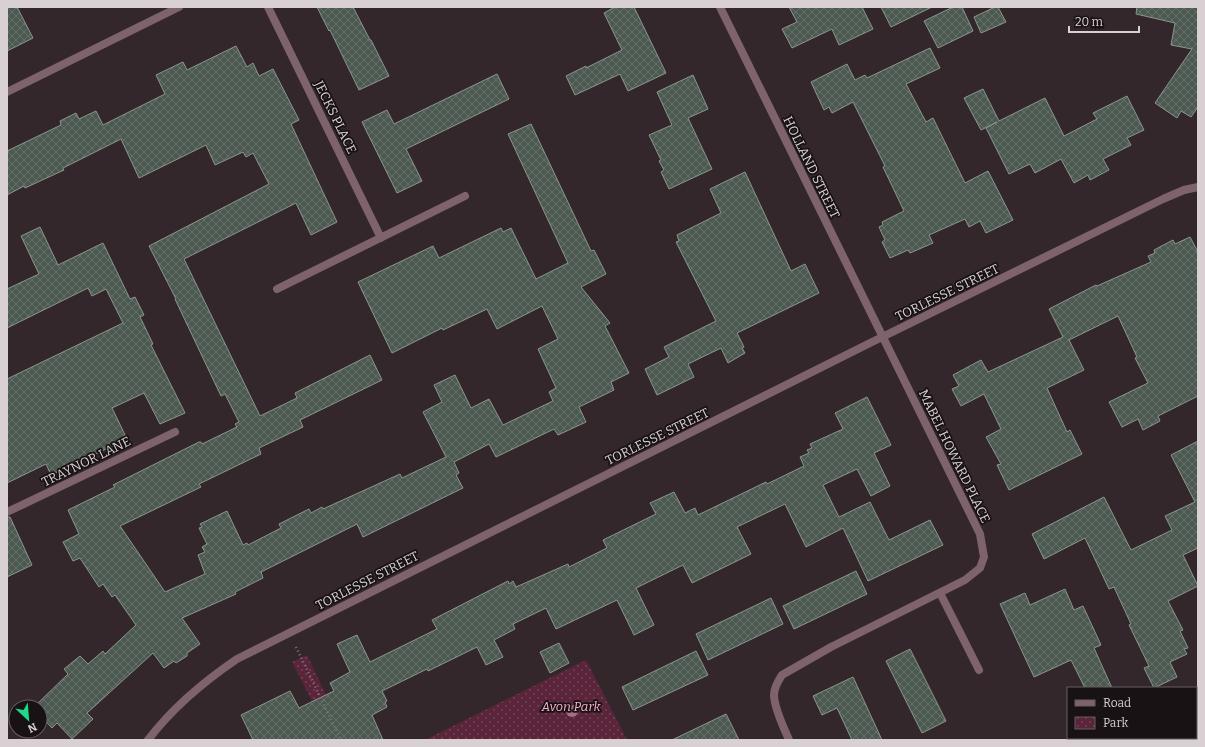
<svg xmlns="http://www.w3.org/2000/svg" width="1205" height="747" viewBox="0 0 1205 747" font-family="Bitter,serif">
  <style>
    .park { fill: url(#park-dots) }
    .building { fill: url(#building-cross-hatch); stroke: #89978e }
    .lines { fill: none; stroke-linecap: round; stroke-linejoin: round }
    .path { stroke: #84797c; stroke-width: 2.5; stroke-dasharray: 1 3; stroke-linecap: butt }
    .minor { stroke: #7f636c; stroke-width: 8 }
    .tree { fill: #a07181 }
    .labels { text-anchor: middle; stroke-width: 3.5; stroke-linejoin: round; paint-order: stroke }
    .street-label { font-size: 13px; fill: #d8d0d2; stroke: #181214 }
    .park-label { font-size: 13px; font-style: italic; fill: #f8aec7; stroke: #181214 }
  </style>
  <defs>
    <pattern id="park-dots" width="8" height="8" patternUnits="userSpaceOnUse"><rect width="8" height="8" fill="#5a253a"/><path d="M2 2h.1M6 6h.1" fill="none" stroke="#714456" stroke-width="1.8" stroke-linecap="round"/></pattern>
    <pattern id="building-cross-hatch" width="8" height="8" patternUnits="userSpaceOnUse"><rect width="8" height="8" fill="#4c5951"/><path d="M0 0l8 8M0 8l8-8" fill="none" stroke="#657069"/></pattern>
  </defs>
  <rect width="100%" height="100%" fill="#34272b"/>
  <path class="park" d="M307,655L347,740H332L292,662Z
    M586,660L627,740H425Z"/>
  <path class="building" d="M7,7H17L33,38L7,51Z
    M317,7H353L370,40H371L389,76L359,90L330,30L329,31Z
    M615,7H634L666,73L628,91L620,74L575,95L566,76L586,66V68L622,50L604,13Z
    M789,7H862L873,29L839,45L832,29L792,48L782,29L797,22Z
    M881,7H932L891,27Z
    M953,7H962L973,31L938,48L924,21Z
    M995,7H998L1006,22L981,33L974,17Z
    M1137,7H1198V107L1191,117L1181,111L1177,118L1155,103L1192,49L1171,45L1175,23L1136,14Z
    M236,46L247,67L253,63L259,76L273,69L299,120L291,124L337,222L311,235L296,203L184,259L260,416L297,398L295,393L370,355L382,380L300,420L303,427L259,448L261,454L199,484L201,487L120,526L165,592L205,574L198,555L205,552L202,547L207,544L199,528L202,527L200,524L227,511L243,545L247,543L248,545L281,528L279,524L309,509L311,513L322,507L323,509L400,474L402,478L446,457L423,412L442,402L434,385L455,375L471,408L489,399L503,425L553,401L549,392L556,388L538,349L558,339L542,306L497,329L487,309L443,330L442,328L392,353L358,282L433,246L439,258L501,228L503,232L511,228L536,279L568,263L508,134L531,124L591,251L594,250L606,274L581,287L610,323L605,326L629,373L611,382L614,390L579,407L586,422L558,435L554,429L496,457L489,444L454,462L459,473L456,475L463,488L363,537L357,524L261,572L263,578L235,592L236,594L182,618L200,644L187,653V656L176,663L174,661L164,668L153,653L87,713L93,719L72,739L57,723L52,728L40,715V707H34L68,674L64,669L80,656L88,664L103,651L105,654L136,625L115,595L112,597L103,584L99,587L80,558L73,561L63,542L79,534L68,510L115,487L113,485L199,442H201L202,444L237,427L235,424L239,422L225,394L221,396L175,299H176L149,246L269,184L253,153L246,157L243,152L215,165L206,145L139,178L121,139L63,168L64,170L25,188L24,186L7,195V151L61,125L60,121L76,113L79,119L96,111L103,125L165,94L156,75L183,62L187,70Z
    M930,48L940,68L906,84L926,122L933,118L965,183L988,171L1013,220L986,233L980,221L969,227L965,219L929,235L933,243L910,253L908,250L890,258L882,242L885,240L879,227L883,225L882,222L904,211L883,167L885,166L853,102L832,113L829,107L824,110L811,82L847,64L855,80L865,75L867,78Z
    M497,74L509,99L406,149L422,181L397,193L362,122L387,110L394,124Z
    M693,75L708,109L688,118L712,169L669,189L661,172L664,170L659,161L661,160L649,135L672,125L657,92Z
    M983,89L999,121L1045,98L1064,136L1097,119L1093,113L1127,96L1144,130L1127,138L1131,145L1103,159L1109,170L1090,180L1088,175L1074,183L1061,159L1035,173L1030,164L1009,174L986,128L997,122L981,130L964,98Z
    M745,172L791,271L805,264L819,293L737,333L744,347L742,348L745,353L728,363L721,348L688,364L694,377L657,395L645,369L669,357L664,347L716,321L676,242L679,241L677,235L721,213L710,189Z
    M40,227L58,265L103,243L130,299L135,297L144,315L140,317L153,344L151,345L185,413L160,424L144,393L112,408L127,439L51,475L46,464L7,483V379L123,323L106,289L92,296L88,288L7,328V289L39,274L21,236Z
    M1190,237L1198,252V396L1158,416L1160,421L1143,430L1138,419L1122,427L1109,402L1148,383L1135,358L1137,357L1118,316L1069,340L1084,370L1047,388L1067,432L1070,430L1082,454L1009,490L997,465L1001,464L986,437L1001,429L984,394L961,406L952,389L959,386L953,375L981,360L988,372L1063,337L1049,309L1096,285L1097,286L1151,262L1148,256L1155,253L1154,250L1173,240L1175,244Z
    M867,397L891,445L874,453L890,486L871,496L857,469L823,485L839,517L870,502L889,540L930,520L943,545L868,581L843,528L806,547L785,504L737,527L751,554L692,583L683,565L636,588L654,625L634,635L617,600L556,629L546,608L513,624L515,629L494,640L503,657L486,665L477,647L428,671L427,669L382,691L387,701L385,702L387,707L372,715L383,740H253L241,715L290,691L299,708L334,691L330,683L350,672L337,644L357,635L370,662L437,629L432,620L508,581L509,584L513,581L516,587L568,564L569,567L607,548L603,540L656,514L650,503L674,492L685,513L695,508L698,515L766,482L767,484L804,466L800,457L809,453L807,450L812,448L810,444L843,429L835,413Z
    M1198,441V548L1183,555L1198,586L1168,601L1183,630L1180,631L1188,648L1184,649L1187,654L1170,662L1177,677L1154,688L1144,668L1149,666L1129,625L1131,624L1114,587L1109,589L1085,538L1044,559L1032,534L1104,497L1131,550L1172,530L1165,516L1195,502L1171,455Z
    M7,517H10L32,565L7,577Z
    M856,571L867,594L794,629L783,606Z
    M1065,589L1074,610L1083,606L1101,645L1094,648L1112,688H1085L1071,660L1034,677L1000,604L1025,593L1030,605Z
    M771,598L783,624L708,660L696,634Z
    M559,643L569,663L550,673L540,652Z
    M910,649L946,721L922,733L886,661Z
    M696,651L708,675L633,710L622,687Z
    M853,677L882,740H852L837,708L822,715L813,696Z
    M726,714L739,740H672Z"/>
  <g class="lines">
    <path class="path" d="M296,647L341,740"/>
    <path class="minor" d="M268,7L381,238
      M720,7L980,534L984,557L980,568L965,580L831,647L782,675C778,681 774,688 774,695C774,708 784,728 789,740
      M7,92L179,7
      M277,289L465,196
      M7,512L175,432
      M940,593L979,670
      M148,740C173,707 203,682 237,659L868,344L1163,199L1184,190L1198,187"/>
  </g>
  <circle class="tree" cx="572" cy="711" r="6"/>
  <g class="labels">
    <g class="street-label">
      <text transform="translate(336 117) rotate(64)" y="5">JECKS PLACE</text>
      <text transform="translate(812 167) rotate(64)" y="5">HOLLAND STREET</text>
      <text transform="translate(947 292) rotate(-26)" y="5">TORLESSE STREET</text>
      <text transform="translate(657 436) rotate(-26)" y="5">TORLESSE STREET</text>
      <text transform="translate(955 456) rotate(64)" y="5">MABEL HOWARD PLACE</text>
      <text transform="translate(86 461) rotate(-26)" y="5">TRAYNOR LANE</text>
      <text transform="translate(367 580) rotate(-27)" y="5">TORLESSE STREET</text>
    </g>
    <g class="park-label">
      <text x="571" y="711">Avon Park</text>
    </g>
  </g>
  <rect width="1205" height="747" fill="none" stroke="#d8d0d2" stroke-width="16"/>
  <rect x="1067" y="687" width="130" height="52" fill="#181214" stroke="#655e60"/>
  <rect x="1075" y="700" width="20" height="6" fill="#7f636c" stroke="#655e60"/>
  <text x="1103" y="707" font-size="12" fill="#d8d0d2">Road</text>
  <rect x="1075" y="717" width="20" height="12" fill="url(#park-dots)" stroke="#655e60"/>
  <text x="1103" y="727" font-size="12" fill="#d8d0d2">Park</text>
  <g transform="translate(28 719) rotate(154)"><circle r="19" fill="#181214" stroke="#655e60"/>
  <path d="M0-3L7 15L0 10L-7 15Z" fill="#1fd887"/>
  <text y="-6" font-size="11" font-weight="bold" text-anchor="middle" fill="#d8d0d2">N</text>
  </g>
  <path d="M1069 26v6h70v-6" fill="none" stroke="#d8d0d2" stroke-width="2"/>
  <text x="1075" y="26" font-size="12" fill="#d8d0d2" stroke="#181214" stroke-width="3" paint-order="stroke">20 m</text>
</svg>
